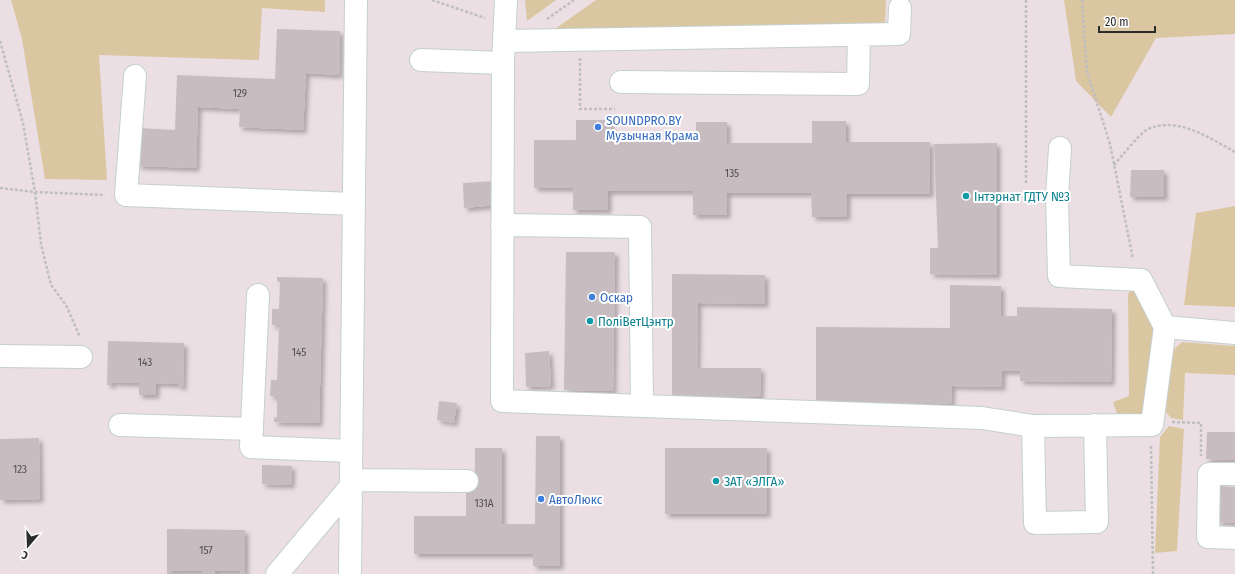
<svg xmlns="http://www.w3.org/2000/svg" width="1235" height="574" viewBox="0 0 1235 574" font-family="'Fira Sans Condensed',sans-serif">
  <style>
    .green { fill: #dbc6a2 }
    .building { fill: #c7bdc1; filter: url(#shadow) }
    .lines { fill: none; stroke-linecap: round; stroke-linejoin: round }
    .minor-casing { stroke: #c3d0cd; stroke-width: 24 }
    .path { stroke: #bfbfbf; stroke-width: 2.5; stroke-dasharray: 3 2; stroke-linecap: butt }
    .minor { stroke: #fff; stroke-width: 22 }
    .shop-dot { fill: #3f7fe0; stroke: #fff; stroke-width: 1.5 }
    .culture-dot { fill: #0f9aa8; stroke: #fff; stroke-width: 1.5 }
    .labels { text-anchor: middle; stroke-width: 4; stroke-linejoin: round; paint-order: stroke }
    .number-label { font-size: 11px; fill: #525050 }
    .shop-label { font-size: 13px; fill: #366cbe; stroke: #fff; text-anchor: start }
    .culture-label { font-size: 13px; fill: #0d838f; stroke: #fff; text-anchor: start }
  </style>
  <defs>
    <filter id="shadow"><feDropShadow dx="3.5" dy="3.5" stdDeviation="2" flood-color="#0004"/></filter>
  </defs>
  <rect width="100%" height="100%" fill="#ebdfe4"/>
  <path class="green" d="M11,0H325V12L262,8L259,60L99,55L107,180L45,179L22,39Z
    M525,0H556L527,21Z
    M596,0H886L885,24L552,31Z
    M1064,0H1235V34L1156,38L1111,117L1076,81Z
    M1235,206V307L1184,305L1196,213Z
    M1131,287L1141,292L1154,327L1147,416L1130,419L1117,414L1113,402L1129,396L1128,295Z
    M1182,342L1235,346V375L1185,373L1183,420L1171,418L1166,412L1170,353Z
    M1169,426L1184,429L1177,551L1155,553L1160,437Z"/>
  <path class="building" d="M277,29L340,31L339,75L306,73L303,130L239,127L240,109L198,107L196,168L138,166L139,128L175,130L177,75L275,79Z
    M576,120H610L611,142H696V122H727V143H812V121H846V142H930V194H847V217H812L811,193H727V215H693V191H608V210H573V188H534V140H576Z
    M997,143V275L930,274V248H938L934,144Z
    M1131,170H1164V197H1130Z
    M495,181L496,205L464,208L463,183Z
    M566,252H615L613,391L564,390Z
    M672,274L765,275V304L698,303L697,368H761L760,397L672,396Z
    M277,277L323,278L319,423L274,422V417L277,418V397L270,396L271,380H277L279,325H272V309H279L280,282L277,281Z
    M950,285L1001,286V316H1017V307L1112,309L1111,382L1020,381V371H1002V387L952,386L951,404L816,403V327L950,328Z
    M108,341L184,343L183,387L178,386V384L156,383V395H139V383L112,382V385H107Z
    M549,351L551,386L526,387L525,353Z
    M439,401L457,403L454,423L437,420Z
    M1207,432H1235V460L1206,459Z
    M536,436H560V566H533V554H414V516H466V490H475V448H502V524H535Z
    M39,438L40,499L0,500V439Z
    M665,448H767V514H665Z
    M262,465L292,466L291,485L262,484Z
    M1219,486L1235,487V523L1218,522Z
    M167,529L245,530V574H240V571H215V574H202V571H171V574H167Z"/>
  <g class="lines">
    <g class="minor-casing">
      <path id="minor" d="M506,0L503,63L502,401L982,418L1033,426
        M504,41L899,34L900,8
        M421,60L503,63
        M135,76L126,195L354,204
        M621,82L858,84L859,35
        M1060,148L1057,198L1059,276L1141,280L1165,327L1235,333
        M502,225L640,227L642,406
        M258,295L251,447L351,451
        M0,356L81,357
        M120,425L252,429
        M1095,425L1097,522L1035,523L1033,426L1152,425L1165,327
        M1235,474H1209L1208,537L1235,538
        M351,480L467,481
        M277,574L351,486
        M350,574L356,0"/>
    </g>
    <path class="path" d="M432,0L485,18
      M1026,0V185
      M1082,0L1087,72L1110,144L1133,259
      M547,19L574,0
      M0,41L23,123L35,192L41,244L51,285L66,305L80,337
      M580,58V109H615
      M1114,165C1121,157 1141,132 1148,129C1178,116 1209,138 1235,152
      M0,188L35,192L105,195
      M1172,422L1201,423V456
      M1151,446L1153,574"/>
    <use href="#minor" class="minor"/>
  </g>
  <g class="shop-dot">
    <circle cx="598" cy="127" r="4"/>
    <circle cx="592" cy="297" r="4"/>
    <circle cx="541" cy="499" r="4"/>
  </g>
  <g class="culture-dot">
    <circle cx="966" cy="196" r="4"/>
    <circle cx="590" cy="321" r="4"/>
    <circle cx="716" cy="481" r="4"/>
  </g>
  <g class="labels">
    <g class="number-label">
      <text x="240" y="97">129</text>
      <text x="732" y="177">135</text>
      <text x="299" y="356">145</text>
      <text x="145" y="366">143</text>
      <text x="20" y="473">123</text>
      <text x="484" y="507">131А</text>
      <text x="206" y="554">157</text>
    </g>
    <g class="shop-label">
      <text x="606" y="125">SOUNDPRO.BY<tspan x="606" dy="15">Музычная Крама</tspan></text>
      <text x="600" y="302">Оскар</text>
      <text x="549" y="504">АвтоЛюкс</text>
    </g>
    <g class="culture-label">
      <text x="974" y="201">Інтэрнат ГДТУ №3</text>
      <text x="598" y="326">ПоліВетЦэнтр</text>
      <text x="724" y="486">ЗАТ «ЭЛГА»</text>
    </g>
  </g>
  <g transform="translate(28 546) rotate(199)" stroke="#ffffff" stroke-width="3" paint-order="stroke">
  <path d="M0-3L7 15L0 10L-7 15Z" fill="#2b2b2b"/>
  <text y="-6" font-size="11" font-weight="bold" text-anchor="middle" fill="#2b2b2b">С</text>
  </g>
  <path d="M1099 26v6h56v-6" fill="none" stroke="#2b2b2b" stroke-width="2"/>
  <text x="1105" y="26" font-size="12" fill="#2b2b2b" stroke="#ffffff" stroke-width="3" paint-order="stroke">20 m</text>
</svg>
